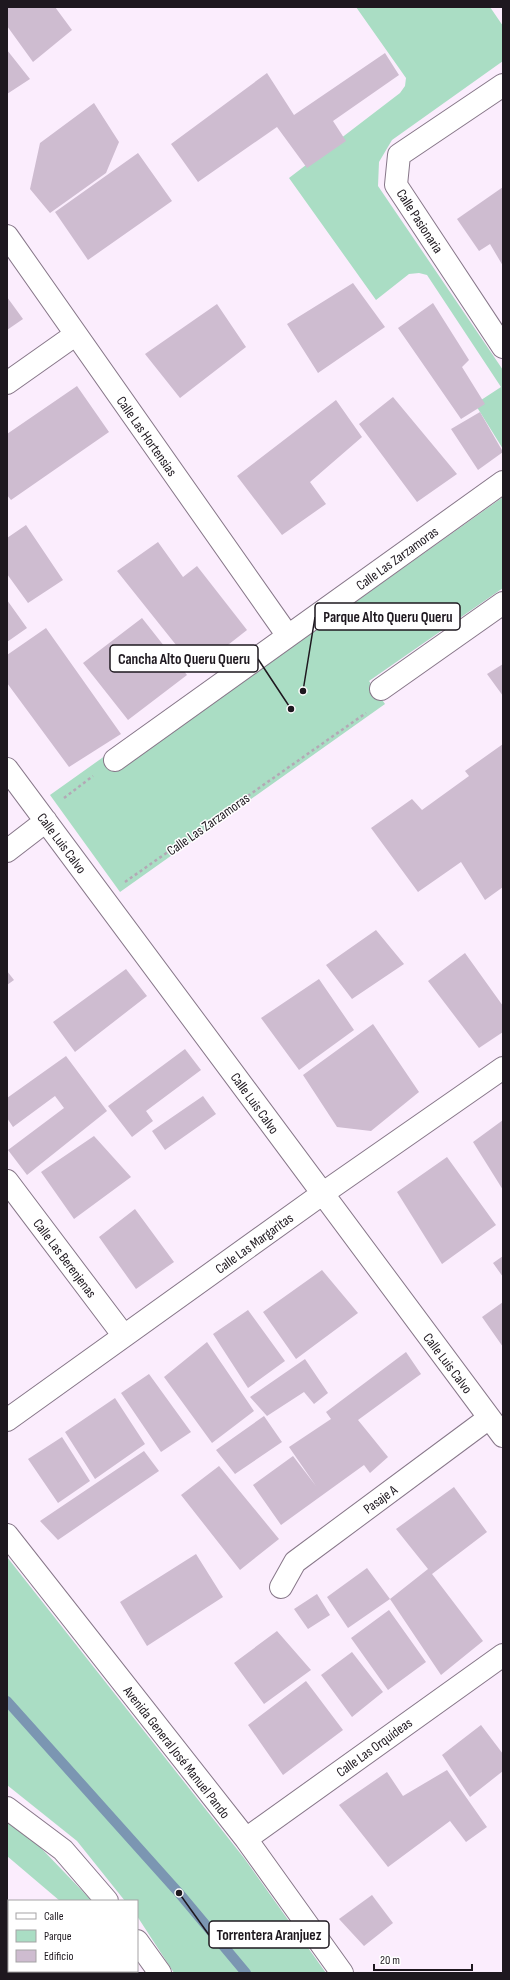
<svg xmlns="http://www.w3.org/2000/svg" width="510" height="1980" viewBox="0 0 510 1980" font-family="'Sofia Sans Condensed',sans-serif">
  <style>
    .green { fill: #aaddc4 }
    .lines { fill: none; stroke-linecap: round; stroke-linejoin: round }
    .stream { stroke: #7b96b2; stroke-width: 10 }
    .building { fill: #cebcd0 }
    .minor-casing { stroke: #877789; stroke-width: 24 }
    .path { stroke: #b3a8b5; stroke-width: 2.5; stroke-dasharray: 3 3; stroke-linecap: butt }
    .minor { stroke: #fff; stroke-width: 22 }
    .labels { text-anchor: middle; stroke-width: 3; stroke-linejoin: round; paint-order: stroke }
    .street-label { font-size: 14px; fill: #1e181f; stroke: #fff }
    .leader { fill: none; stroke: #1e181f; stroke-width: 1.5 }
    .callout-dot { fill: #1e181f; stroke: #fff; stroke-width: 1.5 }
    .callout { fill: #fff; stroke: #1e181f; stroke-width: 1.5 }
    .callout-label { font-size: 15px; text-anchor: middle; font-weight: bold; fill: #1e181f }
  </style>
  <rect width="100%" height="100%" fill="#fbedfd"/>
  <path class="green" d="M356,7H490L503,26V61L392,140L379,162L378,186L503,370V449L475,404L501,387L427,275L419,273L409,274L376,300L289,178L400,93L405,86L406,78Z
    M503,497V588L369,681L385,704L120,892L50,795L109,753L121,769Z
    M7,1557L244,1858L326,1973H174L137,1916V1901H125L77,1841L7,1785Z
    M7,1821L40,1847L92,1901H60L7,1856Z"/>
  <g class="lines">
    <path class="stream" d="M7,1701L179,1893L246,1973"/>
  </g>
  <path class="building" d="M7,7H55L72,30L33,62L7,26Z
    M7,50L30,79L7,94Z
    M385,53L399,75L333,121L346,141L307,168L277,127L198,182L171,144L267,73L294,115Z
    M94,103L119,142L106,173L50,213L30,189L40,143Z
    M138,153L172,201L88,260L55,212Z
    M503,187V266L490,244L479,251L457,219Z
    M353,283L385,327L318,373L287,324Z
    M7,297L23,319L7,330Z
    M433,303L469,360L462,367L485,404L461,419L398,328Z
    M217,304L246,347L180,398L145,354Z
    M77,386L109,432L11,500L7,495V434Z
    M393,397L457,474L417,502L359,424Z
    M336,400L362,437L310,482L326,504L282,535L237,476Z
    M480,412L503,452L478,470L451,429Z
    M26,525L63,580L28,603L7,574V538Z
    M158,542L183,577L197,566L247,630L196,670L117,571Z
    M7,600L27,628L7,642Z
    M142,618L187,675L128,720L83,663Z
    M46,628L121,734L69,767L7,683V655Z
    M503,664V696L487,674Z
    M503,744V887L485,900L461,862L418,892L371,828L412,799L422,810L469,776L465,771Z
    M376,930L404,964L352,999L326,965Z
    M465,953L503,1006V1032L479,1048L428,981Z
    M126,969L147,996L75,1052L53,1022Z
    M7,971L14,980L7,985Z
    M319,979L354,1030L299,1070L261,1018Z
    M373,1024L419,1092L371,1131L337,1127L303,1075Z
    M185,1049L201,1070L146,1111L153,1121L132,1137L108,1106Z
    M66,1056L107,1111L27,1175L8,1150L64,1108L55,1096L13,1127L7,1118V1098Z
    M203,1096L216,1114L165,1150L152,1131Z
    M503,1120V1190L473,1142Z
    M94,1136L131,1177L74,1219L41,1172Z
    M447,1157L496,1225L442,1264L397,1192Z
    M135,1209L174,1262L136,1289L99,1237Z
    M503,1256V1277L493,1263Z
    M322,1270L358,1313L296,1359L263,1312Z
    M503,1302V1347L482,1317Z
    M248,1310L285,1361L248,1388L213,1334Z
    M207,1342L254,1411L212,1443L164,1377Z
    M406,1352L421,1374L358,1420L388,1457L370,1473L364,1465L281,1525L253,1485L293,1456L316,1486L289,1447L331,1419L326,1412Z
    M305,1359L328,1393L314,1404L304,1392L267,1416L250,1397Z
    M149,1374L191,1432L161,1452L121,1393Z
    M115,1398L145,1444L95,1479L65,1432Z
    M264,1416L282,1442L235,1474L216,1450Z
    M62,1437L90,1481L58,1503L28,1459Z
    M144,1451L159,1471L58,1540L40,1521Z
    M219,1466L279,1539L240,1570L181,1495Z
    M454,1487L487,1532L432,1574L483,1641L441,1675L390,1599L348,1628L327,1597L367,1568L390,1599L428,1569L396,1529Z
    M196,1554L223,1597L147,1646L120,1602Z
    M317,1594L330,1615L308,1629L294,1609Z
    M389,1610L426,1662L388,1690L351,1638Z
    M277,1631L311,1670L264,1704L234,1663Z
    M352,1652L383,1692L352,1717L321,1675Z
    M306,1681L343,1730L283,1775L248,1725Z
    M481,1725L503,1754V1771L470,1797L442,1755Z
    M447,1770L487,1827L466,1842L450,1821L388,1867L339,1805L387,1772L403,1796Z
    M372,1895L393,1923L364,1946L339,1919Z
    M34,1971H71L68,1973H34Z"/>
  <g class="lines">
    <g class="minor-casing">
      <path id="minor" d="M503,85L399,155L396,185L503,347
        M7,236L288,636
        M7,383L75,335
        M381,689L503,603
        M115,760L503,482
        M7,769L503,1436
        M7,851L46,821
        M7,1181L124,1336
        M7,1420L322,1194L503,1068
        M7,1535L246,1839L342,1973
        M281,1587L295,1562L489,1418
        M7,1808L63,1850L107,1901
        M246,1839L503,1655
        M137,1941L160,1973
        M120,1973L123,1971"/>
    </g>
    <path class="path" d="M64,798L93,776
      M125,882L366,713"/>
    <use href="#minor" class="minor"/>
  </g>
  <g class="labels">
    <g class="street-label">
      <text transform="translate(420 221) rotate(57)" y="5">Calle Pasionaria</text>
      <text transform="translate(147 436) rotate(55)" y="5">Calle Las Hortensias</text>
      <text transform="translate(397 558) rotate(-36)" y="5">Calle Las Zarzamoras</text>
      <text transform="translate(208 824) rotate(-35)" y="5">Calle Las Zarzamoras</text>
      <text transform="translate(62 843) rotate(53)" y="5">Calle Luis Calvo</text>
      <text transform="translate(255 1103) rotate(54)" y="5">Calle Luis Calvo</text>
      <text transform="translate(254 1243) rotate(-36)" y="5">Calle Las Margaritas</text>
      <text transform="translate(65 1258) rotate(53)" y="5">Calle Las Berenjenas</text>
      <text transform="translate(448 1363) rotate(53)" y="5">Calle Luis Calvo</text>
      <text transform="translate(380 1499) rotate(-36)" y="5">Pasaje A</text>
      <text transform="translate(374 1747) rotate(-36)" y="5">Calle Las Orquídeas</text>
      <text transform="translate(177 1752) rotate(52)" y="5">Avenida General José Manuel Pando</text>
    </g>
  </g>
  <path class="leader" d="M303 691L315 617M291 709L258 659M179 1893L209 1935"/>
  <g class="callout-dot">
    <circle cx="303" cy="691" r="4"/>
    <circle cx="291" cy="709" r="4"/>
    <circle cx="179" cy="1893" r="4"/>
  </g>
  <g class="callout">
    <rect x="315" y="603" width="145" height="27" rx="4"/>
    <rect x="110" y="645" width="148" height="27" rx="4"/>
    <rect x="209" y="1921" width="120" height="27" rx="4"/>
  </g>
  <g class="callout-label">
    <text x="388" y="622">Parque Alto Queru Queru</text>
    <text x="184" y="664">Cancha Alto Queru Queru</text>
    <text x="269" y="1940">Torrentera Aranjuez</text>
  </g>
  <rect width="510" height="1980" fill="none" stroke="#1e181f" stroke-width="16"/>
  <rect x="8" y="1900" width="130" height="72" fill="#ffffff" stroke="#a5a3a5"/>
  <rect x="16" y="1913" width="20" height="6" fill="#ffffff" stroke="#a5a3a5"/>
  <text x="44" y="1920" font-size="12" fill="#1e181f">Calle</text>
  <rect x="16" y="1930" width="20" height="12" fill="#aaddc4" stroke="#a5a3a5"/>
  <text x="44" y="1940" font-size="12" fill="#1e181f">Parque</text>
  <rect x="16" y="1950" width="20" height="12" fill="#cebcd0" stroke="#a5a3a5"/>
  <text x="44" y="1960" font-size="12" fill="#1e181f">Edificio</text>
  <path d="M374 1964v6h98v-6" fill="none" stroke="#1e181f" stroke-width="2"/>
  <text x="380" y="1964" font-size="12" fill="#1e181f" stroke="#ffffff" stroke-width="3" paint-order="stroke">20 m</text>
</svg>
